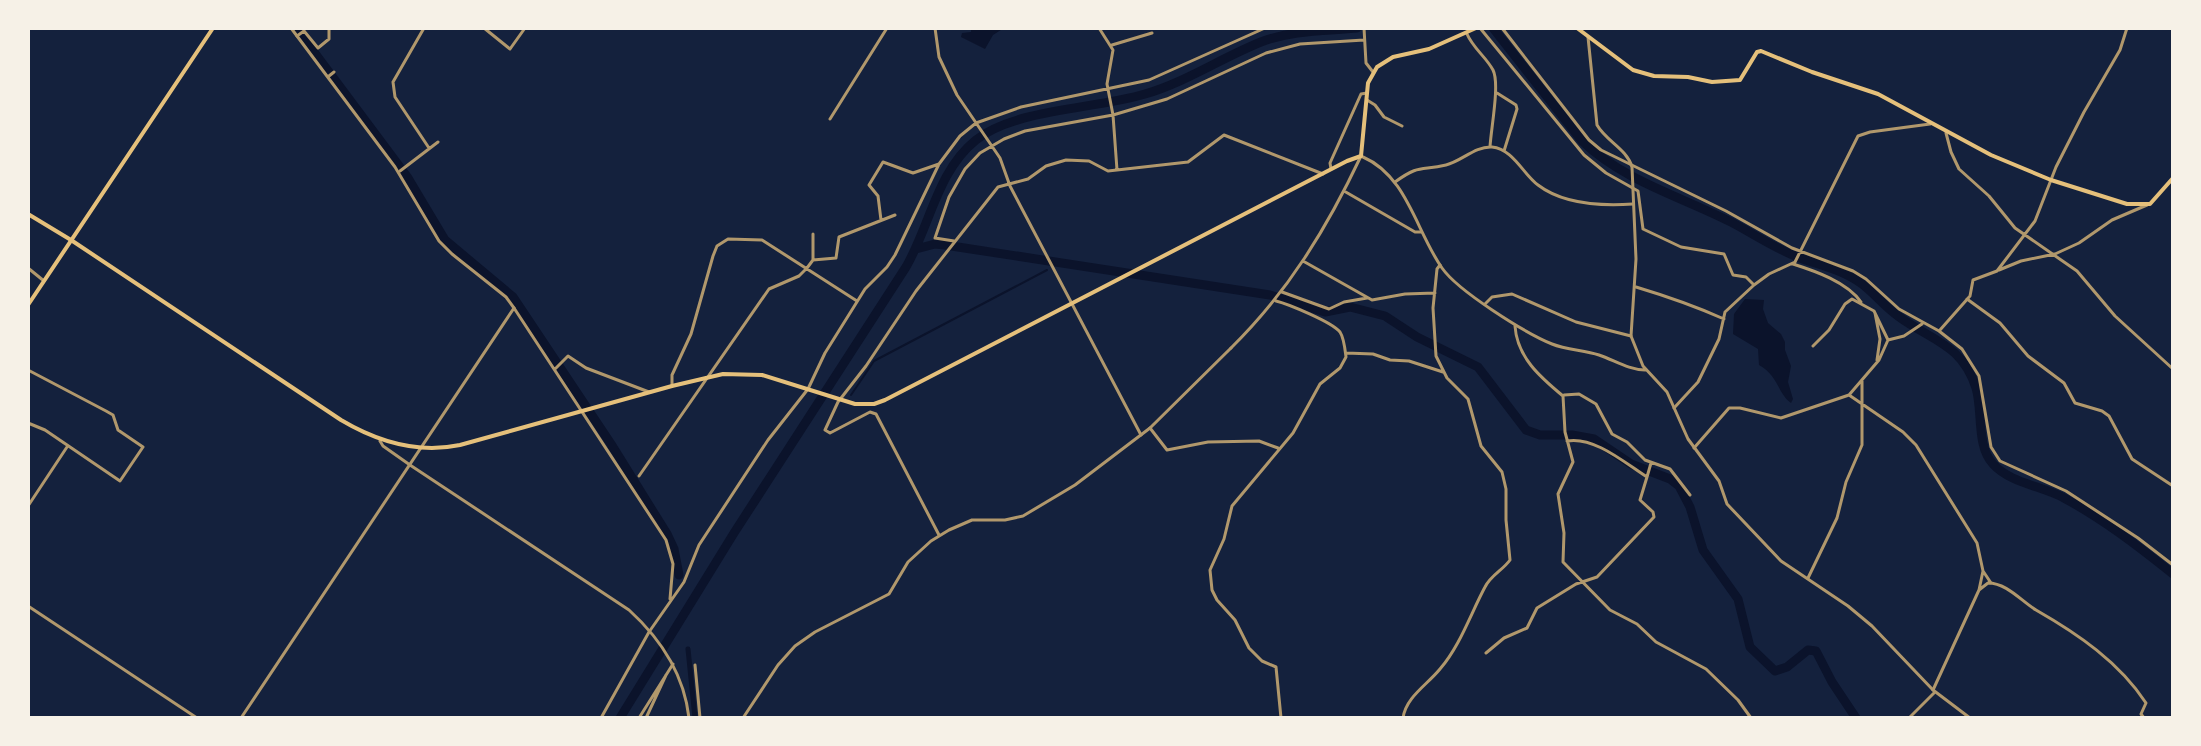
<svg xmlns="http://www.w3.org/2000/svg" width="2201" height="746" viewBox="0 0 2201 746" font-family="'Alegreya Sans',sans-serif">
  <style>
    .water { fill: #0b132b }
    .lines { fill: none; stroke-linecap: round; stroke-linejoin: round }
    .stream { stroke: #0b132b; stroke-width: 2 }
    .canal { stroke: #0b132b; stroke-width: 5 }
    .river { stroke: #0b132b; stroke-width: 9 }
    .minor { stroke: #b1986c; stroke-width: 3 }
    .tertiary { stroke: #b1986c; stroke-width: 3 }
    .secondary { stroke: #e5c07b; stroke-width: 4 }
    .primary { stroke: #e5c07b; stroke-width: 4 }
  </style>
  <rect width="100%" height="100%" fill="#14213d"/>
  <path class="water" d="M971,28H1004L993,35L985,49L961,37L962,33L971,32Z
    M1745,299L1764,300L1763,309L1768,323L1781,334L1785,342V350L1791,366L1788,382L1793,399L1791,403C1778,394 1778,375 1759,365L1758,349L1733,334L1734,314Z"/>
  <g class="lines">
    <path class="stream" d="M851,395L874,361L1047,270"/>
    <path class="canal" d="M688,649L695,718"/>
    <path class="river" d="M296,28L408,178L445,240L513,297L611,444L667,534L674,549L679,575
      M1493,28L1582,141C1624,181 1680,196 1731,222C1752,233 1773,247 1795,256C1818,265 1842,269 1862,284C1875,294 1885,307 1898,316C1932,341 1962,344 1976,388C1983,411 1976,446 1993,464C2010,483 2042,486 2064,498C2103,519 2138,546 2173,574
      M916,249L935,244L945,245L1270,295L1325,312L1350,307L1385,316L1417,337L1478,367L1526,430L1540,435H1572L1594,439L1631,464L1670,479L1679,486L1690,507L1703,550L1738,599L1750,647L1775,671L1787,667L1808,650L1816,651L1832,682L1856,718
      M620,718L734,533L906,267C930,226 937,171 976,140C1014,109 1096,109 1145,94C1186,82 1221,58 1261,42C1292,30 1324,31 1357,28"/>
    <path class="minor" d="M424,28L393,82L395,97L429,148
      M484,28L510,49L525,28
      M709,28H713
      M935,28L939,57L957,95L1000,158L1010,186L1141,435
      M1099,28L1113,50L1107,84L1113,115L1117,170
      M1364,28L1366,63L1373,72
      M1480,28L1584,155L1606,173L1638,191L1643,229L1681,247L1724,254L1733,275L1746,277L1754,285L1769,274L1795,262L1858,136L1870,132L1930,124
      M1502,28L1589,140L1601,150L1726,211L1792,248L1853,271L1866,279L1899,309L1939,331L1962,349L1979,376L1991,447L2000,461L2066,491L2138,538L2173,565
      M1467,34C1473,48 1486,57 1493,70C1500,84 1491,128 1490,147
      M297,36L304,31L318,48L329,39V28
      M1112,45L1152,33
      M329,76L334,72
      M1497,93L1516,105L1517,109L1504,151
      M1367,100L1375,105L1384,117L1402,126
      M830,119L887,28
      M1946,133L1951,152L1959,169L1989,196L2015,228L2077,271L2115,316L2173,369
      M1331,169L1330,163L1361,94L1367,93
      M400,171L438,142
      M1395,182C1420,164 1420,171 1446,165C1462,161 1475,146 1492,147C1513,149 1523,174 1538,185C1564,205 1604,206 1633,204
      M1344,191L1415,232H1421
      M881,220L878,196L869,185L883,162L913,173L939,164
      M954,241L935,238L949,197L965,169L980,153L1004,139L1025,131L1113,115L1167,99L1266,53L1300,44L1364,40
      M813,260L836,258L839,237L895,215
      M1303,261L1372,300L1405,294L1435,293
      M1793,264C1815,271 1847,282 1861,302
      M28,268L44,281
      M1999,270L2021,261L2055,254L2079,243L2112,220L2147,205
      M1636,287C1666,296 1695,306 1724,319
      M1282,292L1329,309L1344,302L1367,298
      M1967,299L2000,323L2028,356L2064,383L2075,403L2102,411L2109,416L2132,459L2173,486
      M1276,301C1288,304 1332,322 1340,332C1344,338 1345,349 1346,357L1340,368L1320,384L1293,433L1232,506L1224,539L1210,570L1212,590L1217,600L1235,620L1249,648L1262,661L1276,667L1281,718
      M1485,304L1492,297L1512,294L1576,322L1631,336
      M1875,313L1880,339L1877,360
      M1515,326C1517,357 1540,377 1563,396L1565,432L1573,462L1558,494L1564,533L1563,562L1610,610L1637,624L1656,642L1706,669L1738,700L1751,718
      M1940,330L1970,296L1973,280L1997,271L2035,221L2056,167L2084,112L2120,50L2127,28
      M1813,346L1829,330L1845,304L1852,299L1874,311L1888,340L1904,336L1922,324
      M1231,348C1288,292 1327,228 1361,156
      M1346,353L1373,354L1390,360L1409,361L1443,372
      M555,369L568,356L586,368L649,392
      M28,370L106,411L113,415L118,430L143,447L120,481L45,430L28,423
      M672,386V375L691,334L713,256L717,246L728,239L762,240L857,301
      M1564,395L1579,394L1596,404L1612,434L1627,442L1645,460L1670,469L1690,495
      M1849,395L1903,432L1916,445L1977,543L1983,571L1991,583
      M1674,408L1698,382L1719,339L1725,312L1754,285
      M1150,428L1167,450L1208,442L1259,441L1278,448
      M1694,448L1729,408H1740L1781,418L1849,395L1879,360L1888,340
      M639,476L769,289L799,276L807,268L813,260V234
      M1647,477L1651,463
      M28,506L67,447
      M939,535L876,414L870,412L830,433L825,430L838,402L866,366L916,291L998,187L1028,179L1046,166L1066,160L1089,161L1108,171L1188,162L1224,135L1323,174
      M1808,578L1837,518L1846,482L1862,445V381
      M1979,590L1988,583C2007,583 2021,601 2036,610C2078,634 2119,662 2146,703L2141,714L2144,718
      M28,606L197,718
      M1486,653L1504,638L1527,628L1537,608L1576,584L1597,577L1654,517L1653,512L1640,500L1647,477C1625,463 1594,436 1567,441
      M695,665L700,718
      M1933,690L1979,590L1983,571
      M241,718L514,308L666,540L673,564L670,599
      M601,718L649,632L684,582L699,545L768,440L808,389L825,353L865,289L887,267L895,255L939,164L960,136L976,123L1021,107L1149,80L1265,28
      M639,718L673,664
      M646,718L666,675
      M1403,718C1406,697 1427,685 1440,669C1460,646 1471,613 1485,587C1491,575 1503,570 1510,560L1506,520V489L1502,472L1481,446L1468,399L1447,378L1436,356L1433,308L1437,269L1440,265
      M1909,718L1934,693"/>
    <path class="tertiary" d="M291,28L395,167L439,241L452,254L506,297L514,308
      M1588,37L1597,125C1606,141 1627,149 1632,167L1636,259L1631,336L1643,366L1667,392L1688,439L1719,481L1727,504L1781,561L1848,606L1872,626L1933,690L1970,718
      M1363,157C1407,176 1416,231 1442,268C1458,291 1525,333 1552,344C1567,350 1584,350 1599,355C1614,360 1629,370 1645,370
      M380,441L383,446L410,465L629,610C661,639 684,674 689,718
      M743,718L778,665L795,646L815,632L889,594L908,562L931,541L949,530L972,520H1005L1023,516L1075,485L1150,428L1231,348"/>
    <path class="secondary" d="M1577,28L1633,70L1654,76L1688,77L1712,82L1740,80L1757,52L1761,51L1812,72L1878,94L1991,155L2051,180L2127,204H2150L2173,178
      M28,214L71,240L341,420C378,442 417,454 460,445L672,386L723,374L762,375L855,404H874L885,400L1347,161L1361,156L1368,83L1377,67L1393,57L1429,49L1476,28"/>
    <path class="primary" d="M28,305L213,28"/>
  </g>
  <rect width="2201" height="746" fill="none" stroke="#f6f1e7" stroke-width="60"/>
</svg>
